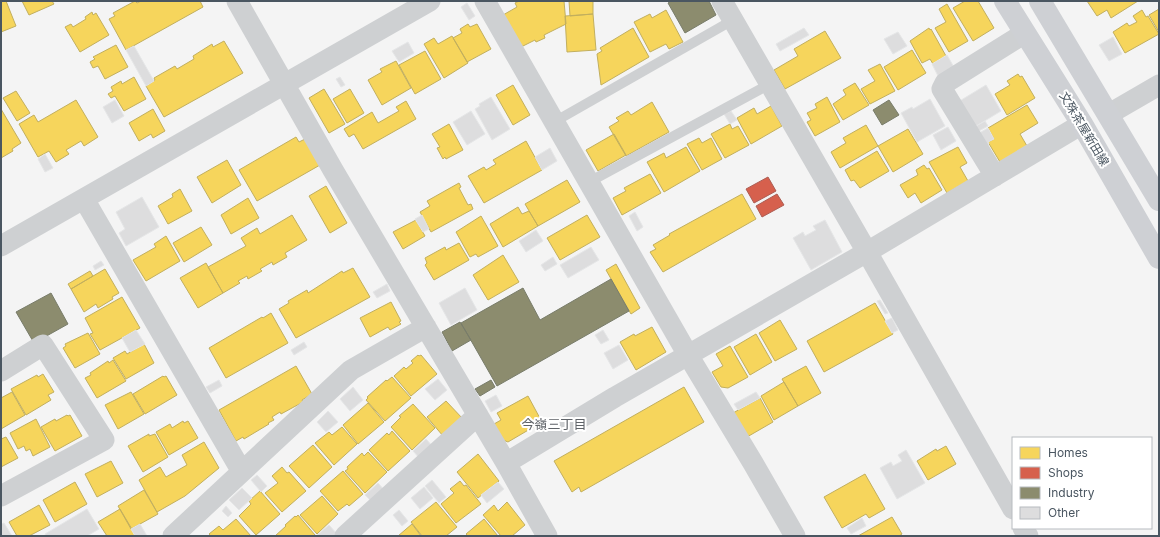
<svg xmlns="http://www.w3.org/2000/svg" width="1160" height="537" viewBox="0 0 1160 537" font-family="Inter,'Noto Sans JP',sans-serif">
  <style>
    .homes { fill: #f6d55c; stroke: #c2af5e }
    .shops { fill: #d6604d; stroke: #ac5d53 }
    .industry { fill: #8c8c6e; stroke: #787c6a }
    .building { fill: #ddddde; stroke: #e5e6e7 }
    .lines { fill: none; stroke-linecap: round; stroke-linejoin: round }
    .service { stroke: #ced0d2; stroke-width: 10 }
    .minor { stroke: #ced0d2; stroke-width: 21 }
    .secondary { stroke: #ced0d4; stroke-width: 22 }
    .labels { text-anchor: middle; stroke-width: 4; stroke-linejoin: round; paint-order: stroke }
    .street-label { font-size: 12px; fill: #4a5661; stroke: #fff }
    .neighbourhood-label { font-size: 13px; fill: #5f6368; stroke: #fff }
  </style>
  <rect width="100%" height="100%" fill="#f4f4f4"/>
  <path class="homes" d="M1,1H6L16,26L1,32Z
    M22,1H52L54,4L29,15Z
    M135,1L137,3L141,1H200L203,7L126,50L109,19L115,16L113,13Z
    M519,1H564L566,24L544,35L545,38L536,42L535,40L521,47L503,15L517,7L515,3Z
    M569,1H593V14L570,16Z
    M965,1H978L994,28L973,41L953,8Z
    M1087,1H1138L1111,18L1107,10L1097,16Z
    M947,4L968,41L949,52L935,28L946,22L939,9Z
    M1159,9V32L1149,15Z
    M666,10L683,42L669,49L666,44L650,52L634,22L650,14L652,18Z
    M1142,10L1146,17L1148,16L1159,34L1125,53L1113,32L1127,23L1129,26L1137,22L1133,16Z
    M92,12L93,15L96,13L109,35L80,52L65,27L71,24L73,27L86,19L85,17Z
    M593,14L596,50L567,52L565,16Z
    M468,24L470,27L477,24L491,49L467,62L453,38L462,33L460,29Z
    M633,28L649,57L601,85L597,54L602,51L600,48Z
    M929,28L930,30L931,29L946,56L933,64L930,59L922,63L910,41Z
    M825,31L841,58L785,89L774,70L798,56L794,49Z
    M452,36L468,63L444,78L424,44L434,38L438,44Z
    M224,41L243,73L164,117L146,86L155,80L154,78L175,66L177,69L194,59L193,56L212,44L213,47Z
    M116,45L128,67L105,79L98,66L93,68L90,62L95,59L93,57Z
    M912,50L926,73L898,90L884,67Z
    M425,51L441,79L415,94L399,65Z
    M396,61L411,88L382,105L368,80L382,72L380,69Z
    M880,64L895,91L870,104L861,89L875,81L868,70Z
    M1018,74L1020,77L1022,76L1035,98L1007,115L995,94L1010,85L1007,81Z
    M134,77L146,99L124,111L115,96L111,98L108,94L113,91L111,87L121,81L122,84Z
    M855,83L869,105L843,120L833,104L846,95L843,90Z
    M513,85L530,115L513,125L496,95Z
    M324,89L345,124L329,133L309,98Z
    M350,89L364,113L347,123L333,99Z
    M16,91L30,113L17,121L3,98Z
    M827,97L840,122L815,136L807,122L811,120L807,113L817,108L815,104Z
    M76,100L98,137L84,146L81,141L66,150L69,154L56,162L49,151L38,157L19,124L34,115L38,122Z
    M406,101L416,119L363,149L354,134L349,137L344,129L372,112L378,123L399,111L396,107Z
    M652,102L669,132L626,156L609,127L619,121L616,118L628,111L631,115Z
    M1027,105L1038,123L1020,134L1027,146L1000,162L988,142L994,139L988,128Z
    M771,106L782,126L751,144L737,118L754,108L757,114Z
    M1,109L21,143L12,149L13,151L1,158Z
    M153,109L165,131L153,138L151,134L139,141L129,123Z
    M449,124L463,150L446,159L445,157L443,159L437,148L440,147L432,134Z
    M730,124L732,129L738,126L749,145L725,158L711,134Z
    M866,125L878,146L840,168L831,152L846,143L843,138Z
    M908,129L923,154L893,172L878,146Z
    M614,134L626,155L598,171L586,150Z
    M296,137L299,142L305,139L320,165L257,201L239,170Z
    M699,138L702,143L711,138L722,159L702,170L687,144Z
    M526,141L542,170L484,203L468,176L484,167L486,170L496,164L493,160Z
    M686,147L700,171L664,192L647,162L664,153L666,158Z
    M958,147L967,163L960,167L968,181L947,193L929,162Z
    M877,151L889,171L860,188L854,180L851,181L845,170Z
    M227,160L241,185L212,203L197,177Z
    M924,165L927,169L929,168L942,190L921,203L915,193L908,198L900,185L918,175L916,170Z
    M650,174L661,193L622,215L613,198L626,191L624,188Z
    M567,180L580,202L538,226L525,204Z
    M459,183L461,187L459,188L468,205L471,204L473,209L431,232L420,212L430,206L427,201Z
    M326,186L347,223L330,233L309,196Z
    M180,189L192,211L168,224L158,206L173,197L172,194Z
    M742,194L756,219L663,272L650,252L656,249L653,245L670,235L669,234Z
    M248,198L259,218L231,234L221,215Z
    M518,207L522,214L529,211L538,226L503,247L490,224Z
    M292,215L307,240L285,253L287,257L273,265L272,262L260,269L262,271L248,279L247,276L238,281L240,283L223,293L208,267L246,246L241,238L257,228L260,234Z
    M587,215L600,237L560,260L547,238Z
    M481,216L498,246L478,257L476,254L470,257L456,232Z
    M416,220L425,236L403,249L393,232Z
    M201,227L212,245L184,262L173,243Z
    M166,236L180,261L146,281L133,260L156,247L154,244Z
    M459,243L469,260L434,280L425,265L427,263L425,258L445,247L446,250Z
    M503,255L519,282L488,300L473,275Z
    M206,263L223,293L198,308L180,278Z
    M616,264L640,308L631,314L606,270Z
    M353,268L370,297L296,338L279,309L289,303L288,301L307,290L308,293L342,271L343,273Z
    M105,269L119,293L112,297L113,299L98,308L96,304L84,312L71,289Z
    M90,271L93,276L71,289L68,284Z
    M122,297L140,328L100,350L90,334L93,333L85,318Z
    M391,302L401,321L399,322L401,324L390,330L388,327L370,337L360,318Z
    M875,303L893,334L824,372L807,341Z
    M271,313L288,343L226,378L209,348L262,317L263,318Z
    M780,320L797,349L775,361L759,333Z
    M652,327L666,352L636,370L620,342L634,334L635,336Z
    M88,333L100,354L75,368L63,348L66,346L65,344Z
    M756,334L772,362L750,375L734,347Z
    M144,344L154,363L126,379L113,358L125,351L127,354Z
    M730,346L748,377L728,388L721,387L712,372L723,366L716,354Z
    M418,355L419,356L421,355L437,374L411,396L394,376L404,367L406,369L413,363L411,361Z
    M113,360L126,381L97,398L85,378L91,375L90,373L108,361L109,363Z
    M296,366L312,394L302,400L303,402L281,414L280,412L272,417L274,420L268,423L269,424L244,439L243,437L236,441L219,410Z
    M806,366L821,393L798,406L782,379Z
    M43,374L54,392L48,395L51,400L26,415L11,389L37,375L38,377Z
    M163,376L164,377L166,376L177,395L145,414L133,394Z
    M392,377L411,398L385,421L366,400L368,398L367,397L386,380L387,381Z
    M784,382L798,406L774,420L761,396Z
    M684,387L704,422L581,492L579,487L572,492L554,461Z
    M12,392L25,415L1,429V398Z
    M131,392L144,414L118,429L105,405Z
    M528,396L542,422L508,442L503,440L494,424L501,420L497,413Z
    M760,398L773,422L747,437L733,413Z
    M446,401L463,419L443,436L427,417Z
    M368,403L384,422L358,444L343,425Z
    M413,404L435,428L412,450L391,427L401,417L399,416Z
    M67,415L68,416L70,415L82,436L55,451L41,427L55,419L56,421Z
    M36,419L50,447L33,456L30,449L26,451L24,446L18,449L10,433Z
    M183,421L184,423L188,421L198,438L169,455L156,432L170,424L172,428Z
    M342,427L357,444L334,465L315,443L329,432L332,435Z
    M392,431L410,451L388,471L369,450L387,433L389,435Z
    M149,434V436L155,434L168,457L143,472L128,446Z
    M6,437L18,458L1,467V439Z
    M204,442L219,468L185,496L157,512L139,480L160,467L166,477L187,465L182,455Z
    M313,445L332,467L309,488L289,466Z
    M946,446L956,464L928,480L917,461L936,449L937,451Z
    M368,452L387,472L365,493L345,471L348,469L347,467L362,453L364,456Z
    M478,454L499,481L478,498L457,472Z
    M111,461L123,483L97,497L85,474Z
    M282,467L287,473L289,472L306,491L282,512L265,493L278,483L272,476Z
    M343,471L363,494L349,506L347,504L338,511L320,491Z
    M865,474L885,509L869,518L866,514L842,528L824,497Z
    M460,481L464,486L466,485L481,504L456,523L441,504L454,493L450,489Z
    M75,482L87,504L55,522L43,500Z
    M144,490L158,514L131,529L118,506Z
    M260,491L280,514L256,535L239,516L251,504L249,501Z
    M322,496L338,514L317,534L300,515Z
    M436,502L457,527L446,536H422L411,522Z
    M507,502L525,525L512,536H501L483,515L494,505L498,511Z
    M39,505L50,525L29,536H17L9,522Z
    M120,509L136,536H107L98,522Z
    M298,515L315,535L314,536H275L286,526L285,525L295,516L296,517Z
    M892,517L902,534L899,536H858Z
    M236,519L251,536H211L209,534L219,526L223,530Z
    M484,519L498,536H468L466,534Z
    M412,524L421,536H398Z"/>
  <path class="shops" d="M768,177L776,191L754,203L746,189Z
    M777,194L784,205L762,217L756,206Z"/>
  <path class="industry" d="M671,1H709L716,15L685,33L668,3Z
    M889,100L899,115L882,125L873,110Z
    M611,279L629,311L497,386L461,323L523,288L540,320Z
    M51,293L68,324L34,343L16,312Z
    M460,322L471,340L452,351L442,332Z
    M491,380L495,387L480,396L475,389Z"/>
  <path class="building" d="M467,3L475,16L469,20L461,7Z
    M804,28L809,35L780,51L776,44Z
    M898,32L907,46L893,54L884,39Z
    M1113,37L1122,54L1109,61L1099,45Z
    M408,42L414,53L399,62L392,51Z
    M134,46L154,81L146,86L126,50Z
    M947,55L955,69L939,78L932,64Z
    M340,77L345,85L341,87L336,79Z
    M986,85L1001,111L973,128L958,102Z
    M491,97L510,129L492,140L475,109L480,106L479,104Z
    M930,99L945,126L917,142L901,113L912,107L913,109Z
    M115,100L124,116L112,123L103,107Z
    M471,111L485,134L467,145L453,122Z
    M731,111L737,120L730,124L724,114Z
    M985,121L988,126L977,132L974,127Z
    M948,127L956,141L941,150L933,135Z
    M988,128L994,139L988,142L989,144L983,148L976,135Z
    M550,148L557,161L542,170L535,157Z
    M45,154L53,168L45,172L38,159Z
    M142,197L159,227L126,246L119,233L125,229L116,212Z
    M635,212L643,227L637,231L629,216Z
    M422,215L429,229L423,232L415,219Z
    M825,220L842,252L811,270L793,238L803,232L805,236L816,230L813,226Z
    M536,230L543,241L526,252L519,241Z
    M591,247L599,260L568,278L560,265Z
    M553,257L557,264L545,271L541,265Z
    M101,261L104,265L95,270L93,266Z
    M387,284L390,291L377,298L373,292Z
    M465,288L477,310L451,325L439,303Z
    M880,300L888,313L885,314L877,301Z
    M892,318L898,330L892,333L885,321Z
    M136,330L145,344L130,352L122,338Z
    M603,330L609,340L601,344L595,335Z
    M304,342L307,347L294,355L291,350Z
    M619,345L628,360L613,369L604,353Z
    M438,379L447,390L435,400L425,389Z
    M219,380L222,386L210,393L206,387Z
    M353,387L363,400L350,411L340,399Z
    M756,392L760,398L738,410L734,404Z
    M496,395L502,406L491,412L485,401Z
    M328,411L338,422L326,432L317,422Z
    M426,439L434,448L421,460L413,451Z
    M906,450L925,483L897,499L880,468L891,462L893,466L902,461L898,455Z
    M257,475L267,486L261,492L251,480Z
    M432,480L446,497L439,503L425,486Z
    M498,482L504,489L487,503L481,495Z
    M378,483L385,491L373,503L365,495Z
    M424,487L433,498L420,509L411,498Z
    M242,488L252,498L239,510L229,500Z
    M226,506L232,513L228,517L222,511Z
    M87,509L99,529L87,536H46L45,534Z
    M399,510L408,521L402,526L393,515Z
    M862,518L866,526L851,534L847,528Z
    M4,523L12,536H1V524Z
    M140,524L147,536H135L131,529Z
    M329,525L337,534L335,536H316Z"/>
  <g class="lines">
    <path class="service" d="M554,122L733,20
      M589,182L770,84"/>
    <path class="minor" d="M237,1L333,170L506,463L547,536
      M485,1L688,355L753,463L795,536
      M722,1L867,252L1013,509
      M1109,114L1159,85
      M995,176L942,89L945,83L1025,33
      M84,199L242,472
      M1,246L430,1
      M1,371L43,345L104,440L1,496
      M506,463L615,397L867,252L1082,124
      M1023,528L1028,536
      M173,536L351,370L426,327
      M345,536L478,415"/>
    <path class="secondary" d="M1005,1L1082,124L1159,258
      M1040,1L1159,200"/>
  </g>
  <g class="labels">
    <g class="street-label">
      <text transform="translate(1084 129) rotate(59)" y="4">文殊茶屋新田線</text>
    </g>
    <g class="neighbourhood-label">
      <text x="554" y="429">今嶺三丁目</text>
    </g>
  </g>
  <rect width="1160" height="537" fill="none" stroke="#4a5661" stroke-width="4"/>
  <rect x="1012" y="437" width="140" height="92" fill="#ffffff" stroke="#b7bbc0"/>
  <rect x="1020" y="447" width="20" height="12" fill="#f6d55c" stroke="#b7bbc0"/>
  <text x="1048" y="457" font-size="12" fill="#4a5661">Homes</text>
  <rect x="1020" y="467" width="20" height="12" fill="#d6604d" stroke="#b7bbc0"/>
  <text x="1048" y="477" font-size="12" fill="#4a5661">Shops</text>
  <rect x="1020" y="487" width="20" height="12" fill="#8c8c6e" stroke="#b7bbc0"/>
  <text x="1048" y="497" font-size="12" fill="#4a5661">Industry</text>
  <rect x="1020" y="507" width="20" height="12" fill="#ddddde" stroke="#b7bbc0"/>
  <text x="1048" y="517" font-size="12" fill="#4a5661">Other</text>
</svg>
